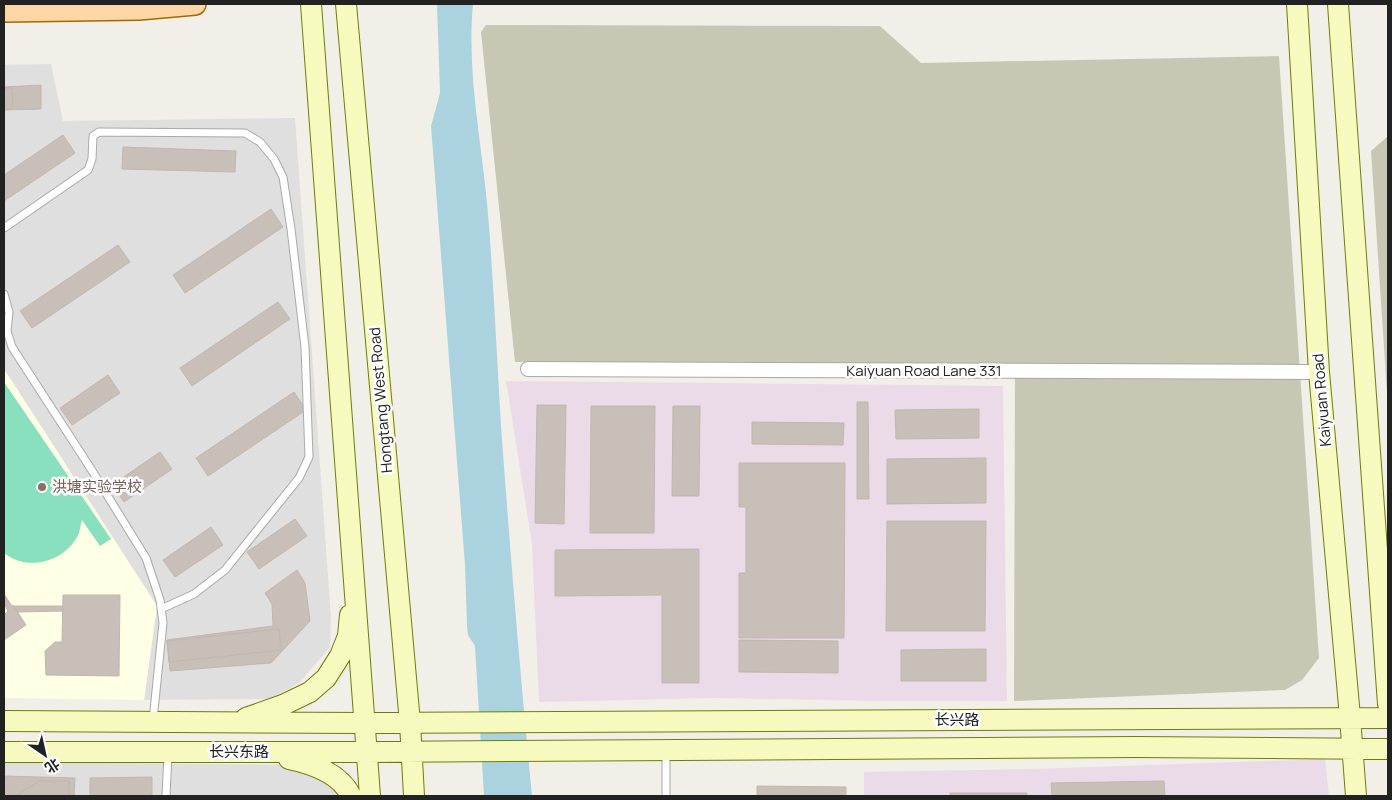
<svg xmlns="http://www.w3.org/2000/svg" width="1392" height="800" viewBox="0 0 1392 800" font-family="Manrope,'Noto Sans SC',sans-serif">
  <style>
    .residential { fill: #e0dfdf }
    .industrial { fill: #ebdbe8 }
    .education { fill: #ffffe5 }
    .construction { fill: #c7c7b4 }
    .pitch { fill: #88e0be }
    .water { fill: #aad3df }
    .building { fill: #c7bfb8; stroke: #c4b6ab }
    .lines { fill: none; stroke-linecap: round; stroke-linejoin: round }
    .service-casing { stroke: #a9a9a9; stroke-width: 9 }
    .minor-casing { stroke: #a9a9a9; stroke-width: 16 }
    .secondary-casing { stroke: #707d05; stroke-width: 22 }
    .primary-casing { stroke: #a06b00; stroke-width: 24 }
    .service { stroke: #fff; stroke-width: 7 }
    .minor { stroke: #fff; stroke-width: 14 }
    .secondary { stroke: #f7fabf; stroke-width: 20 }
    .primary { stroke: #fcd6a4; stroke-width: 21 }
    .education-dot { fill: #8d6e63; stroke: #fff; stroke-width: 2 }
    .labels { text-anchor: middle; stroke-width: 5; stroke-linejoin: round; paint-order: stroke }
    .street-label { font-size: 15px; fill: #222; stroke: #fff }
    .education-label { font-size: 15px; fill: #785e54; stroke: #fff; text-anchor: start }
  </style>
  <rect width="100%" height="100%" fill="#f2efe9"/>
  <path class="residential" d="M51,64L63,121L295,118L331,618L330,647L300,682L271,699L144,700L157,606L4,369V65Z
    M4,762L295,765L336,788L341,796H4Z"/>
  <path class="industrial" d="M506,381L1003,386L1007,701H879L715,698L539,702L532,544Z
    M1325,759L1329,796H864V772L1033,769Z"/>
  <path class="education" d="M4,369L157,606L144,700L4,698Z"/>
  <path class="construction" d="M486,25L880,26L921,63L1279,56L1319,658L1302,680L1285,690L1014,701L1015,367L515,362L481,32Z
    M1388,136V408L1371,151Z"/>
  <path class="pitch" d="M4,382L111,539L100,546L82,520C80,527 80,533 76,539C61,563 26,571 4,553Z"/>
  <path class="water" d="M437,4H473C466,78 484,152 489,226C494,293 497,359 501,426C510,549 520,673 532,796H484L475,646L468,635L467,627L465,565L431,126L440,93Z"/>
  <path class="building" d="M41,85V109L4,110V87Z
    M4,88H12L13,109H4Z
    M63,135L75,153L4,201V175Z
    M123,147L236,151L235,172L122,169Z
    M271,209L283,227L185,293L173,275Z
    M118,245L130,262L32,328L20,311Z
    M278,302L290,319L192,386L180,368Z
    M108,375L120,393L72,425L60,408Z
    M294,392L306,410L208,476L196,458Z
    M857,402H868L869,499H857Z
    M537,405H566L564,524L535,523Z
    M591,406H655L654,533H590Z
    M673,406H700L699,496H672Z
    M979,409V438L896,439L895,410Z
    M752,422L844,423L843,445L752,444Z
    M160,452L172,469L124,502L112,485Z
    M986,458V503L887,504V459Z
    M739,463H845L844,638H739V573H746V507H739Z
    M295,519L307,536L259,569L247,552Z
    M887,521H986L985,631H886Z
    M211,527L223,545L175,577L163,560Z
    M699,549V683H662V595L555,596V550Z
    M297,570L305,583L310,621L271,663L170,671L167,640L273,626L272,604L265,593Z
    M4,594L12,606L13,605L26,625L4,640V615L8,611L4,604Z
    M63,595H120L119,676L46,675L45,651L55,642H62Z
    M14,606H63V611L18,612Z
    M279,629L281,650L169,662L167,641Z
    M739,640L838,641V673L739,672Z
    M986,649V681H901V650Z
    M4,776L75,778L74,796H4Z
    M152,777V796H90V778Z
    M39,781H69V796H16Z
    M1164,781L1165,796H1052L1051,783Z
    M757,786L846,787V796H757Z
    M950,793H1027V796H950Z"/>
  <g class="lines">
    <g class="service-casing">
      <path id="service" d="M4,228L88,170L92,159L93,136L99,132L245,133L260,142L274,159L283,177L291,229L305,347L309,457L299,478L225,570L194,594L161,609
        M4,294L9,312L7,331L12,347L91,469L146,558L160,600L163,623L153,720
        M666,753V796
        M166,796L168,754"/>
    </g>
    <g class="minor-casing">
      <path id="minor" d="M528,369L1319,372"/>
    </g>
    <g class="secondary-casing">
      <path id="secondary" d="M311,4L370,796
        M346,4L410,723L414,796
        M1297,4L1319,372L1350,717L1356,796
        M1338,4L1388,704
        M246,718L283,705L310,692L326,678L340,656L348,636L350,615
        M4,721L365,723L1388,718
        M4,752H366L1137,747L1388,749
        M289,759C313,764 340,773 351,796"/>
    </g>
    <g class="primary-casing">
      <path id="primary" d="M4,11L139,9L195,4"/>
    </g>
    <use href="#service" class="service"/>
    <use href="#minor" class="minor"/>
    <use href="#secondary" class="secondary"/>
    <use href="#primary" class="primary"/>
  </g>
  <circle class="education-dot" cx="42" cy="487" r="5"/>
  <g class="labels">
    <g class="street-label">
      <text x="924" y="376">Kaiyuan Road Lane 331</text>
      <text transform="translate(381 400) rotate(-95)" y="5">Hongtang West Road</text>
      <text transform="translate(1322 400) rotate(-95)" y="5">Kaiyuan Road</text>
      <text x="957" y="725">长兴路</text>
      <text x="239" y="757">长兴东路</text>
    </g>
    <g class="education-label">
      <text x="52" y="492">洪塘实验学校</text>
    </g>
  </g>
  <rect width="1392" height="800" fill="none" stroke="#222222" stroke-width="10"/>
  <g transform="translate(45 755) rotate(146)" stroke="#ffffff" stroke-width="4" paint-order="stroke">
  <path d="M0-4L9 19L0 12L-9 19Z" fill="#222222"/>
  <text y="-8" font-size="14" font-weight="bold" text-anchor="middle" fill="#222222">北</text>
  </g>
</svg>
